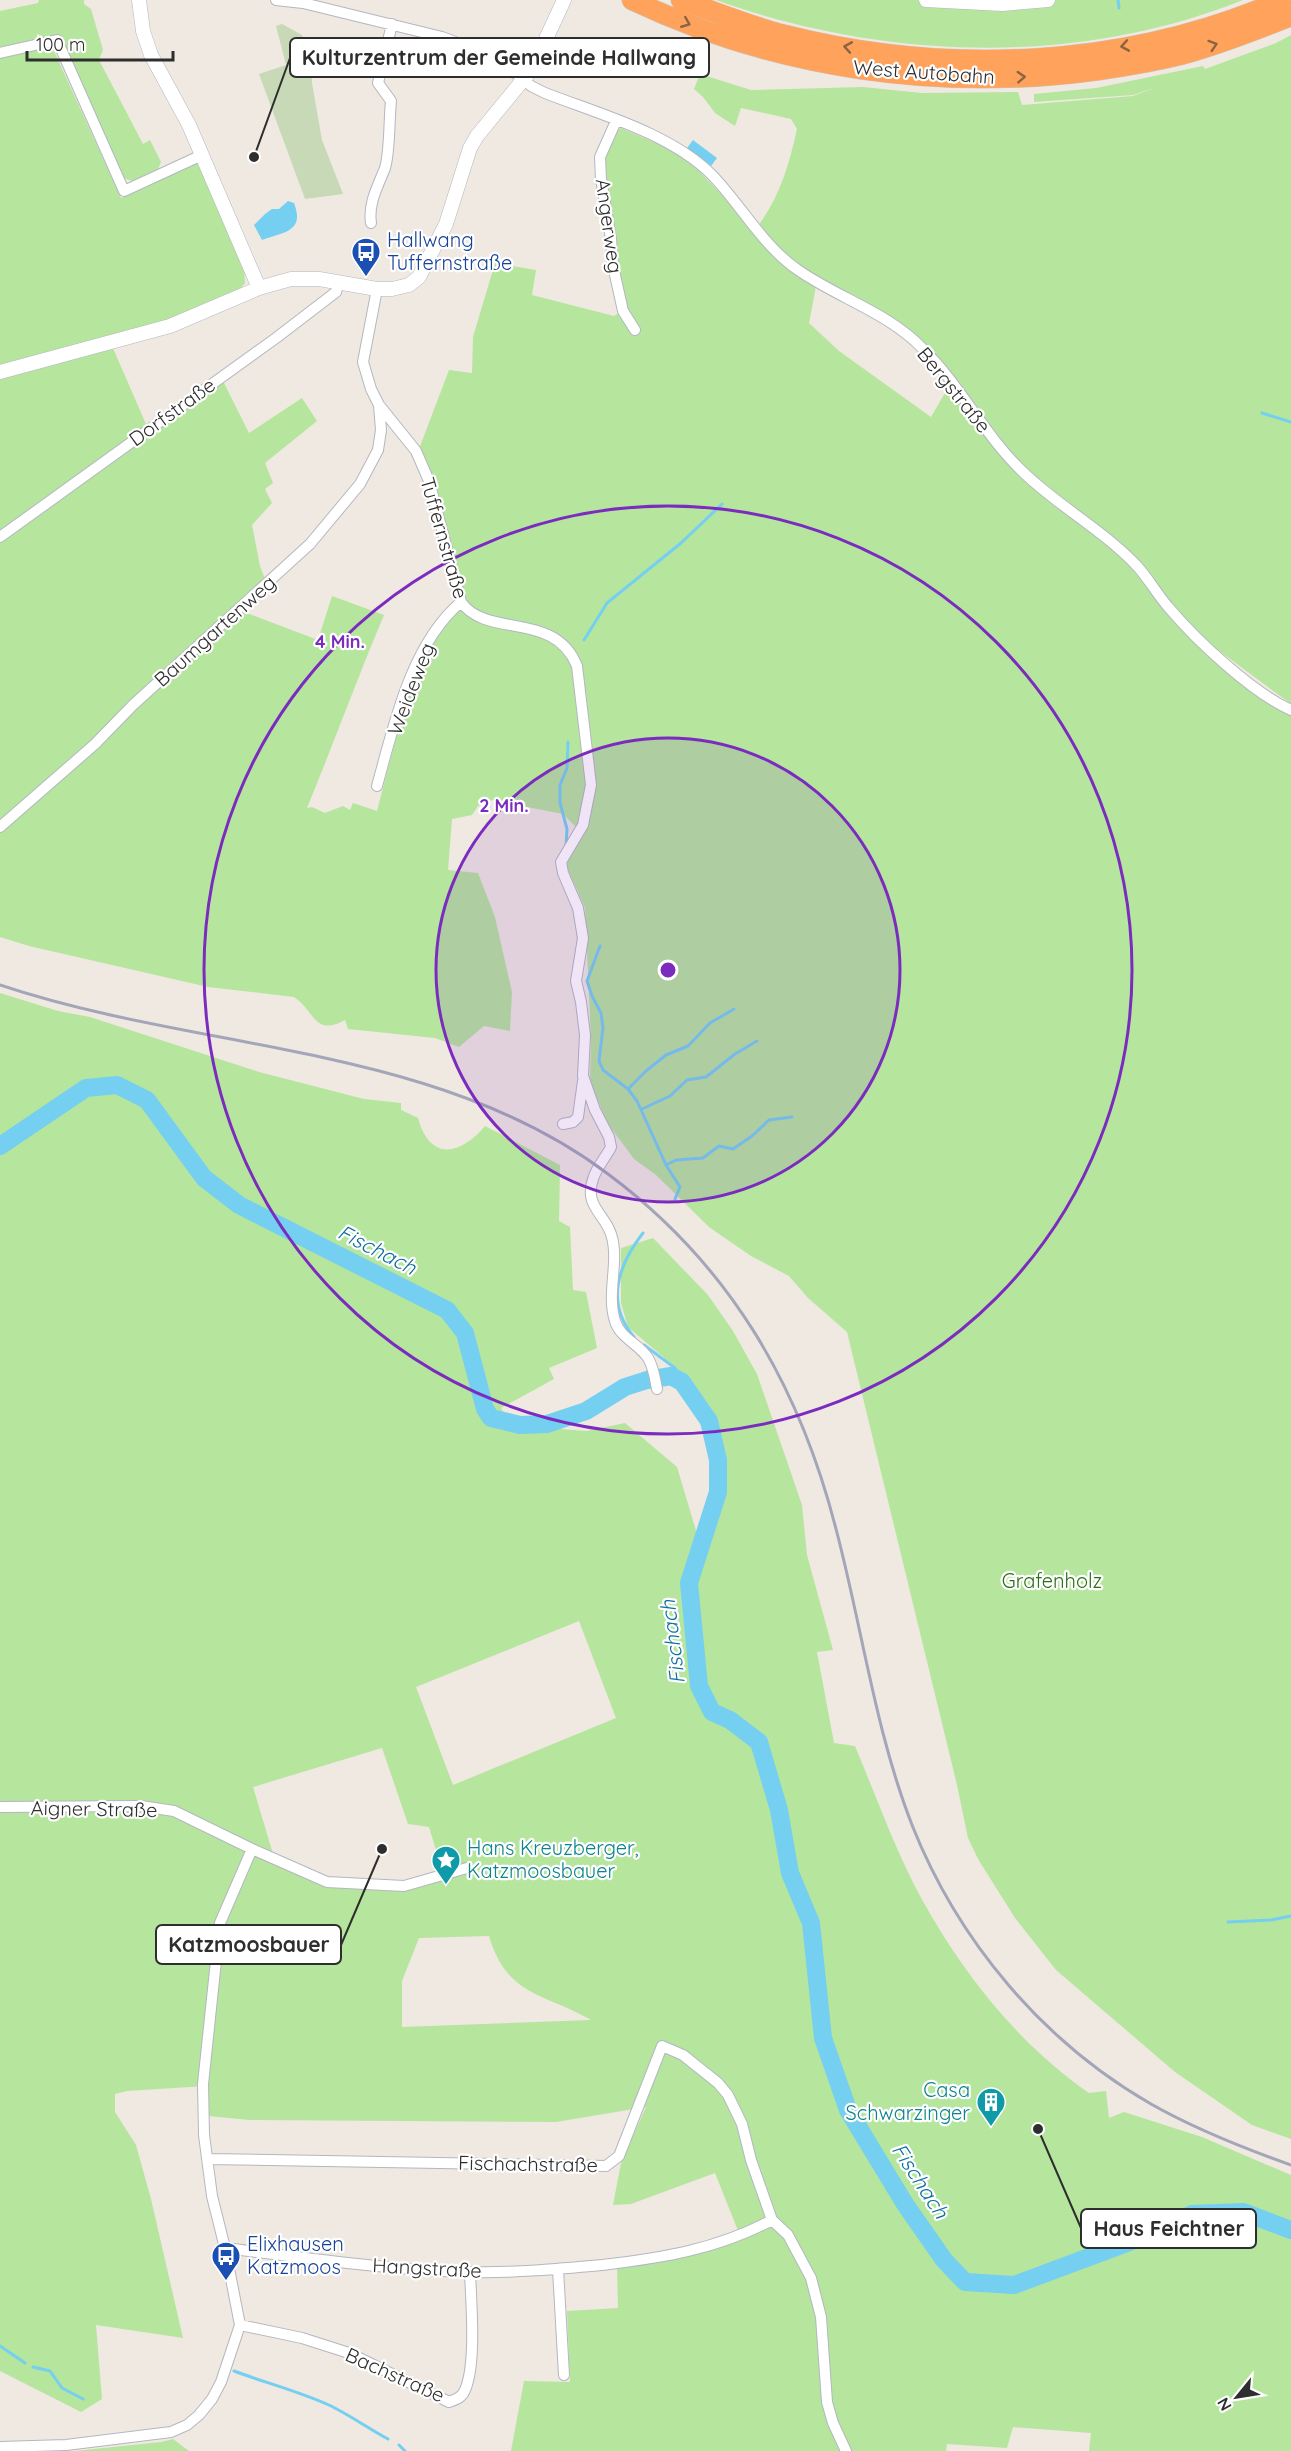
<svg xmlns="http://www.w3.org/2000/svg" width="1291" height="2451" viewBox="0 0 1291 2451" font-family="Quicksand,sans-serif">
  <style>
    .green { fill: #b6e59e; fill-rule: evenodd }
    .cemetery { fill: #c8d9b8 }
    .water { fill: #75cff0 }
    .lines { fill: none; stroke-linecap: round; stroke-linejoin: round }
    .stream { stroke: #75cff0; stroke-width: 3 }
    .river { stroke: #75cff0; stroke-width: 18 }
    .minor-casing { stroke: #b4b7c1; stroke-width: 12 }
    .tertiary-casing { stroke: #b4b7c1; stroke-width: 15 }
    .motorway-casing { stroke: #c9c9c9; stroke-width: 21 }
    .minor { stroke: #fff; stroke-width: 10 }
    .tertiary { stroke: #fff; stroke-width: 14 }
    .motorway { stroke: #ffa35c; stroke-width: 20 }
    .rail { stroke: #a3a6b8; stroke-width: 3 }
    .oneway { stroke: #8c6343 }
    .ring { fill: none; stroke: #7b2cbf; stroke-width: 3 }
    .labels { text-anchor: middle; stroke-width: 4.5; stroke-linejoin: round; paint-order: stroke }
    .street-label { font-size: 20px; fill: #2e2e2e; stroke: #fff }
    .transit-label { font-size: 20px; fill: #164399; stroke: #fff; text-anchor: start }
    .park-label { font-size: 20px; fill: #2c6e1b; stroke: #fff }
    .culture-label { font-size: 20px; fill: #0d838f; stroke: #fff; text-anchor: start }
    .water-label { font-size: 21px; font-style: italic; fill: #0d6fa3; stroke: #fff }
    .centre { fill: #7b2cbf; stroke: #fff; stroke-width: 3 }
    .ring-label { font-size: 18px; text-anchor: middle; font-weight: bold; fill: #7b2cbf; stroke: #fff; stroke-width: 4.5; stroke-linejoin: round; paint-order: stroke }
    .leader { fill: none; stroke: #2e2e2e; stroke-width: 2 }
    .callout-dot { fill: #2e2e2e; stroke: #fff; stroke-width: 2 }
    .callout { fill: #fff; stroke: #2e2e2e; stroke-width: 2 }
    .callout-label { font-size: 21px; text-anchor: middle; font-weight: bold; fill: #2e2e2e }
  </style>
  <rect width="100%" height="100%" fill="#efe9e1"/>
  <path class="green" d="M39,0H84V4L91,9L103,50L99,60L143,144L150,140L161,162L158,169L132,181L123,178L58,35L0,47V11L38,3Z
    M716,0H1243C1076,67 884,60 716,0Z
    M1291,35V704L1214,647L1195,630L1173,605L1014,458L946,367L828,283L790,259L758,226C780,196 789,165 797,129L791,119L741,108L735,126L715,113L703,97L694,89L700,74L751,90L863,87L922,93L1018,92L1022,105L1133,96L1157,87L1133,95L1034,102V94L1096,88L1203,66L1205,69L1276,43Z
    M48,47L54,51L121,198L199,162L244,267L245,283L237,293L165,323L109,339L149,431L222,379L249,433L302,398L317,421L265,463L273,483L265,489L272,503L252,525L260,566L265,579L236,609L318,640L332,596L384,615C357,679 333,745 307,808L312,807L325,813L343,806L350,810L353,803L377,811L406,699L435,636L463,589C451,541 440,494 419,449L449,370L472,373L473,337L495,263L536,270L532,295L614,316L626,308L608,205L605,156L614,132L621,128L667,148L684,159L700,172L739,213L816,286L809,323L839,351L931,417L949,386L992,445L1104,540L1139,575L1166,610L1291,714V2139L1252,2125L1175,2072L1056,1970L1015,1918L978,1859L968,1838L957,1785L847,1332L808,1298L789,1276L751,1256L709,1227L656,1175L634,1159L608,1124L590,1082L591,1040L585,908L566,865L578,829L563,814L492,800L478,806L472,815L452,819L448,870L478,873L495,917L512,992L510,1031L484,1026L459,1047L435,1038L348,1029L345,1020C314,1037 315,1011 294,997L208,987L29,946L0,937V58Z
    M0,993L58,1011L90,1017L259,1072L364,1099L401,1103V1110L418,1118C430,1162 461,1155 485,1126L560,1165L559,1221L570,1227L573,1290L586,1292L597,1348L549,1368L554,1379L501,1408L511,1425L586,1431L625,1423L677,1467L705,1561L720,1459L714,1419L688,1378L628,1327L621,1303V1248L653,1238L708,1295L733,1331L757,1374L802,1505L807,1555L833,1650L817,1652L834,1743L855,1746C879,1803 900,1864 932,1917C972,1985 1024,2048 1089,2093L1106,2091L1109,2118L1124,2112L1202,2137L1291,2175V2451H1089L1091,2433L1013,2427L1007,2448L947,2444L946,2451H511L524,2381L570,2382L567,2311L618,2308L617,2268L741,2238L715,2173L631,2204L613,2205L621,2163L646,2107L556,2122L249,2120L209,2116L206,2086L127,2091L115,2094V2112L136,2145L151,2199L183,2338L96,2325L102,2399L81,2412L0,2371ZM579,1621L616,1718L453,1785L416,1687ZM382,1748L408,1824L429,1827L442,1870L409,1881L328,1878L273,1854L253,1787ZM489,1936C507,1997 545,1993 591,2020L402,2027V1981L419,1938Z
    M173,2439L189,2451H75L161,2442Z"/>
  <path class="cemetery" d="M282,24L302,35L311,51L312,83L322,140L343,194L305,199L259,74L286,65L276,26Z"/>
  <path class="water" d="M693,140L717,158L711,166L687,148Z
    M288,201L294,203C305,232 284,232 262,240L254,225L265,214L272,209H279Z"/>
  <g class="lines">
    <path class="stream" d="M1118,0L1119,8
      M1262,413L1291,422
      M584,640L607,603L681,543L722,504
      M566,847L567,829L560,803V785L567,768L568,742
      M600,946L587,981L592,996L601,1013L603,1028L599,1061L603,1070L628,1089L637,1101L666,1165L680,1187L675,1199
      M629,1088L646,1071L666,1055L688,1046L710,1023L734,1009
      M642,1109L670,1096L687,1080L706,1077L735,1054L757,1041
      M666,1165L676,1160L703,1158L719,1146L733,1149L752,1136L769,1120L792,1117
      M634,1337C605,1303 618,1265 643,1233
      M644,1345L675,1368L682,1382
      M1228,1922L1271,1920L1291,1916
      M0,2346L25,2363
      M33,2367L50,2371L62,2388L83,2399
      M234,2371C266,2383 301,2392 331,2406C351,2416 368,2428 388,2439
      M399,2445L405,2451"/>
    <path class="river" d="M0,1146L86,1088L117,1085L147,1100L204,1178L239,1205L447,1310L465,1333L485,1409L491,1418L520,1425L547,1424L586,1411L625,1387L647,1380L671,1376L682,1382L709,1421L718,1460V1492L689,1583L699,1686L712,1712L730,1720L759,1742L779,1810L790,1873L811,1923L823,2038L848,2110L905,2204L944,2260L965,2282L1014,2285L1159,2231L1192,2214L1243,2212L1291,2230"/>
    <g class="minor-casing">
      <path id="minor" d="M276,0L303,3L442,37L463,45L518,75L531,86L545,93C599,114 670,133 712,175C741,205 763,246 798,270C838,298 889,313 923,349C961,386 984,435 1023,472C1058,506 1103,530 1137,566C1149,579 1158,596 1170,609C1197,641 1253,693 1291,710
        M0,53L57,40L124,191L202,155
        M616,121L600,157L601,179L611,239L613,266L623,311L635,330
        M371,223C368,203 378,186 385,168C390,152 389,119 391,101L378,83L392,24
        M377,289L363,362L371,389L379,405L416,451L429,481L461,602C487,639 555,610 577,666L591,785L583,825L561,862L563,873L578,908L583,938L576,981L581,1002L585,1035L583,1076L595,1110L609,1137L611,1147C606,1157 596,1168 593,1179C584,1206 604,1213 611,1234C620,1261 606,1293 615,1321C620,1338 639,1344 648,1358C654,1368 655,1379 657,1389
        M0,537L276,338L336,292L339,282
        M377,786C394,725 411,644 461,602
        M0,827L95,744L133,705L310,544L360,484L378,450L381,430L379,405
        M563,1124L573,1122L578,1117L583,1081
        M0,1807L141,1806L174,1811L252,1849L327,1882L404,1886L467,1868
        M207,2159L606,2166L619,2156L662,2046L683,2055L718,2083L728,2095L742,2124L751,2160L772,2220L788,2235L811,2278L821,2317L827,2402L833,2423L846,2451
        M225,2248C307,2258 388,2270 470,2272C514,2273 558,2269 602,2265C662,2258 718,2249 772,2220
        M558,2269L564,2375
        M240,2325L302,2338L349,2353L449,2402C455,2400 461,2398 464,2392C477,2367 471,2301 470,2272
        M0,2447L66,2445L171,2432L187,2425L199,2415L212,2399L221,2382L240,2325L225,2248L212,2196L204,2135L203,2084L220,1923L252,1849"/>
    </g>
    <g class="tertiary-casing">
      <path id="tertiary" d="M139,0L143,31L151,55L189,125L259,288
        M926,0L1002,4L1048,0
        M0,372L170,326L259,288L291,279H319L377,289H392L409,285L419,277L446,224L470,148L477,136L532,69L564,0"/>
    </g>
    <g class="motorway-casing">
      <path id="motorway" d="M632,0C777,69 940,92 1099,70C1127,66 1156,61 1184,54C1220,44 1256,30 1291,16
        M681,0C716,12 749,26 785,35C948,76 1127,68 1282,0"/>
    </g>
    <use href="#minor" class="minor"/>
    <use href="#tertiary" class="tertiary"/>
    <use href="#motorway" class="motorway"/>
    <path class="rail" d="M0,985C199,1052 434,1043 608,1174C729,1264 799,1384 836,1529C862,1627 875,1730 912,1825C958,1941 1043,2042 1151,2104C1195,2129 1243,2148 1291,2165"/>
  </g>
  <defs><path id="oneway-chevron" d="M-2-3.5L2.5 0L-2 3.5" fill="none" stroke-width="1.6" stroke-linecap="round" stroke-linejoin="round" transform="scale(1.5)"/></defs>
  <g class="oneway">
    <use href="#oneway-chevron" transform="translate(686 23) rotate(22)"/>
    <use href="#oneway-chevron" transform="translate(1213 45) rotate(-18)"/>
    <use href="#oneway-chevron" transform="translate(1125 46) rotate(170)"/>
    <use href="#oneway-chevron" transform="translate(848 47) rotate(-170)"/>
    <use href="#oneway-chevron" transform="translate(1021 77) rotate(-3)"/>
  </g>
  <circle cx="668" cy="970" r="232" fill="#7b2cbf" fill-opacity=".12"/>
  <g class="ring">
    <circle cx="668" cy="970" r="232"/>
    <circle cx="668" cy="970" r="464"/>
  </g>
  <defs>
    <g id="bus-pin" transform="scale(1.5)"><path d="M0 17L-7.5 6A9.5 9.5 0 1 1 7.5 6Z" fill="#1a4fb4" stroke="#fff"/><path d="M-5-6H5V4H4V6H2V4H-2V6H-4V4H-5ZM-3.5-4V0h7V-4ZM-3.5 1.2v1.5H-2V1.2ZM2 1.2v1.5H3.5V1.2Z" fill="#fff"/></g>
    <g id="sight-pin" transform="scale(1.5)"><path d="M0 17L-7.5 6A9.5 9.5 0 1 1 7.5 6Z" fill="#0f9aa8" stroke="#fff"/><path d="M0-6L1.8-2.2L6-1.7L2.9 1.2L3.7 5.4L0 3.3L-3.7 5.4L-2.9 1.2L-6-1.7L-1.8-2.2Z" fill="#fff"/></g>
    <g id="building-pin" transform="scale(1.5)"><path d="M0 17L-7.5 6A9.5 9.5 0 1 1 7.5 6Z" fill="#0f9aa8" stroke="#fff"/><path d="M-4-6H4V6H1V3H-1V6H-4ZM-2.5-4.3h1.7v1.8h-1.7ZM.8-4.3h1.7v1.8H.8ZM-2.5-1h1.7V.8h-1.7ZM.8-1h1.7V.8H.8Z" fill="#fff"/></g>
  </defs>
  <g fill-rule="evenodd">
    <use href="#bus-pin" x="366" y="252"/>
    <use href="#sight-pin" x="446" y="1860"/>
    <use href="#building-pin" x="991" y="2102"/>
    <use href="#bus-pin" x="226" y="2256"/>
  </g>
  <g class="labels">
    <g class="street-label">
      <text transform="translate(924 72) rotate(4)" y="7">West Autobahn</text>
      <text transform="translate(609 226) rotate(82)" y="7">Angerweg</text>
      <text transform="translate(954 390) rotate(51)" y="7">Bergstraße</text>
      <text transform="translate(172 412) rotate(-36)" y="7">Dorfstraße</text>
      <text transform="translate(444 538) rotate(74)" y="7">Tuffernstraße</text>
      <text transform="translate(215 631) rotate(-42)" y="7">Baumgartenweg</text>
      <text transform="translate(411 689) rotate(-69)" y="7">Weideweg</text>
      <text transform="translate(94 1809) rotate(1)" y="7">Aigner Straße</text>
      <text transform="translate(528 2164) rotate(1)" y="7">Fischachstraße</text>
      <text transform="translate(427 2268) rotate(3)" y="7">Hangstraße</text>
      <text transform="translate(395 2375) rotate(24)" y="7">Bachstraße</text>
    </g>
    <g class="transit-label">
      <text x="387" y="247">Hallwang<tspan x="387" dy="23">Tuffernstraße</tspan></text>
      <text x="247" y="2251">Elixhausen<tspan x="247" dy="23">Katzmoos</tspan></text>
    </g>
    <g class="park-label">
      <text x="1052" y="1588">Grafenholz</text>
    </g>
    <g class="culture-label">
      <text x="467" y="1855">Hans Kreuzberger,<tspan x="467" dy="23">Katzmoosbauer</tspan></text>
      <text x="970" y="2097" text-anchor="end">Casa<tspan x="970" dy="23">Schwarzinger</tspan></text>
    </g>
    <g class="water-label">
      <text transform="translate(377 1250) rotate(27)" y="7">Fischach</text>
      <text transform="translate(673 1642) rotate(-97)" y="7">Fischach</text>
      <text transform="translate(920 2181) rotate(57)" y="7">Fischach</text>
    </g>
  </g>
  <circle cx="668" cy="970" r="9" class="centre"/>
  <g class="ring-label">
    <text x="340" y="648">4 Min.</text>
    <text x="504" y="812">2 Min.</text>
  </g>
  <path class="leader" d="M254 157L290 58M382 1849L341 1945M1038 2129L1081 2228"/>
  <g class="callout-dot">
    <circle cx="254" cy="157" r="6"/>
    <circle cx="382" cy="1849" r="6"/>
    <circle cx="1038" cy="2129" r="6"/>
  </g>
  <g class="callout">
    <rect x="290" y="38" width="419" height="39" rx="6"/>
    <rect x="156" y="1925" width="185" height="39" rx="6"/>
    <rect x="1081" y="2209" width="175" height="39" rx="6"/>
  </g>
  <g class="callout-label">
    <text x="499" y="65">Kulturzentrum der Gemeinde Hallwang</text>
    <text x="249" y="1952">Katzmoosbauer</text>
    <text x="1169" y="2236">Haus Feichtner</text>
  </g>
  <g transform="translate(1237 2397) rotate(240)" stroke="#ffffff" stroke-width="4.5" paint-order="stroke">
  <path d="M0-4.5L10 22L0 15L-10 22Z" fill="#2e2e2e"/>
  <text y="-9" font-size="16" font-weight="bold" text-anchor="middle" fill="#2e2e2e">N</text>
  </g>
  <path d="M27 51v9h146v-9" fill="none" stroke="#2e2e2e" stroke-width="3"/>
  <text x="36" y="51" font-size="18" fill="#2e2e2e" stroke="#ffffff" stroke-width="4.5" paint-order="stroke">100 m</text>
</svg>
